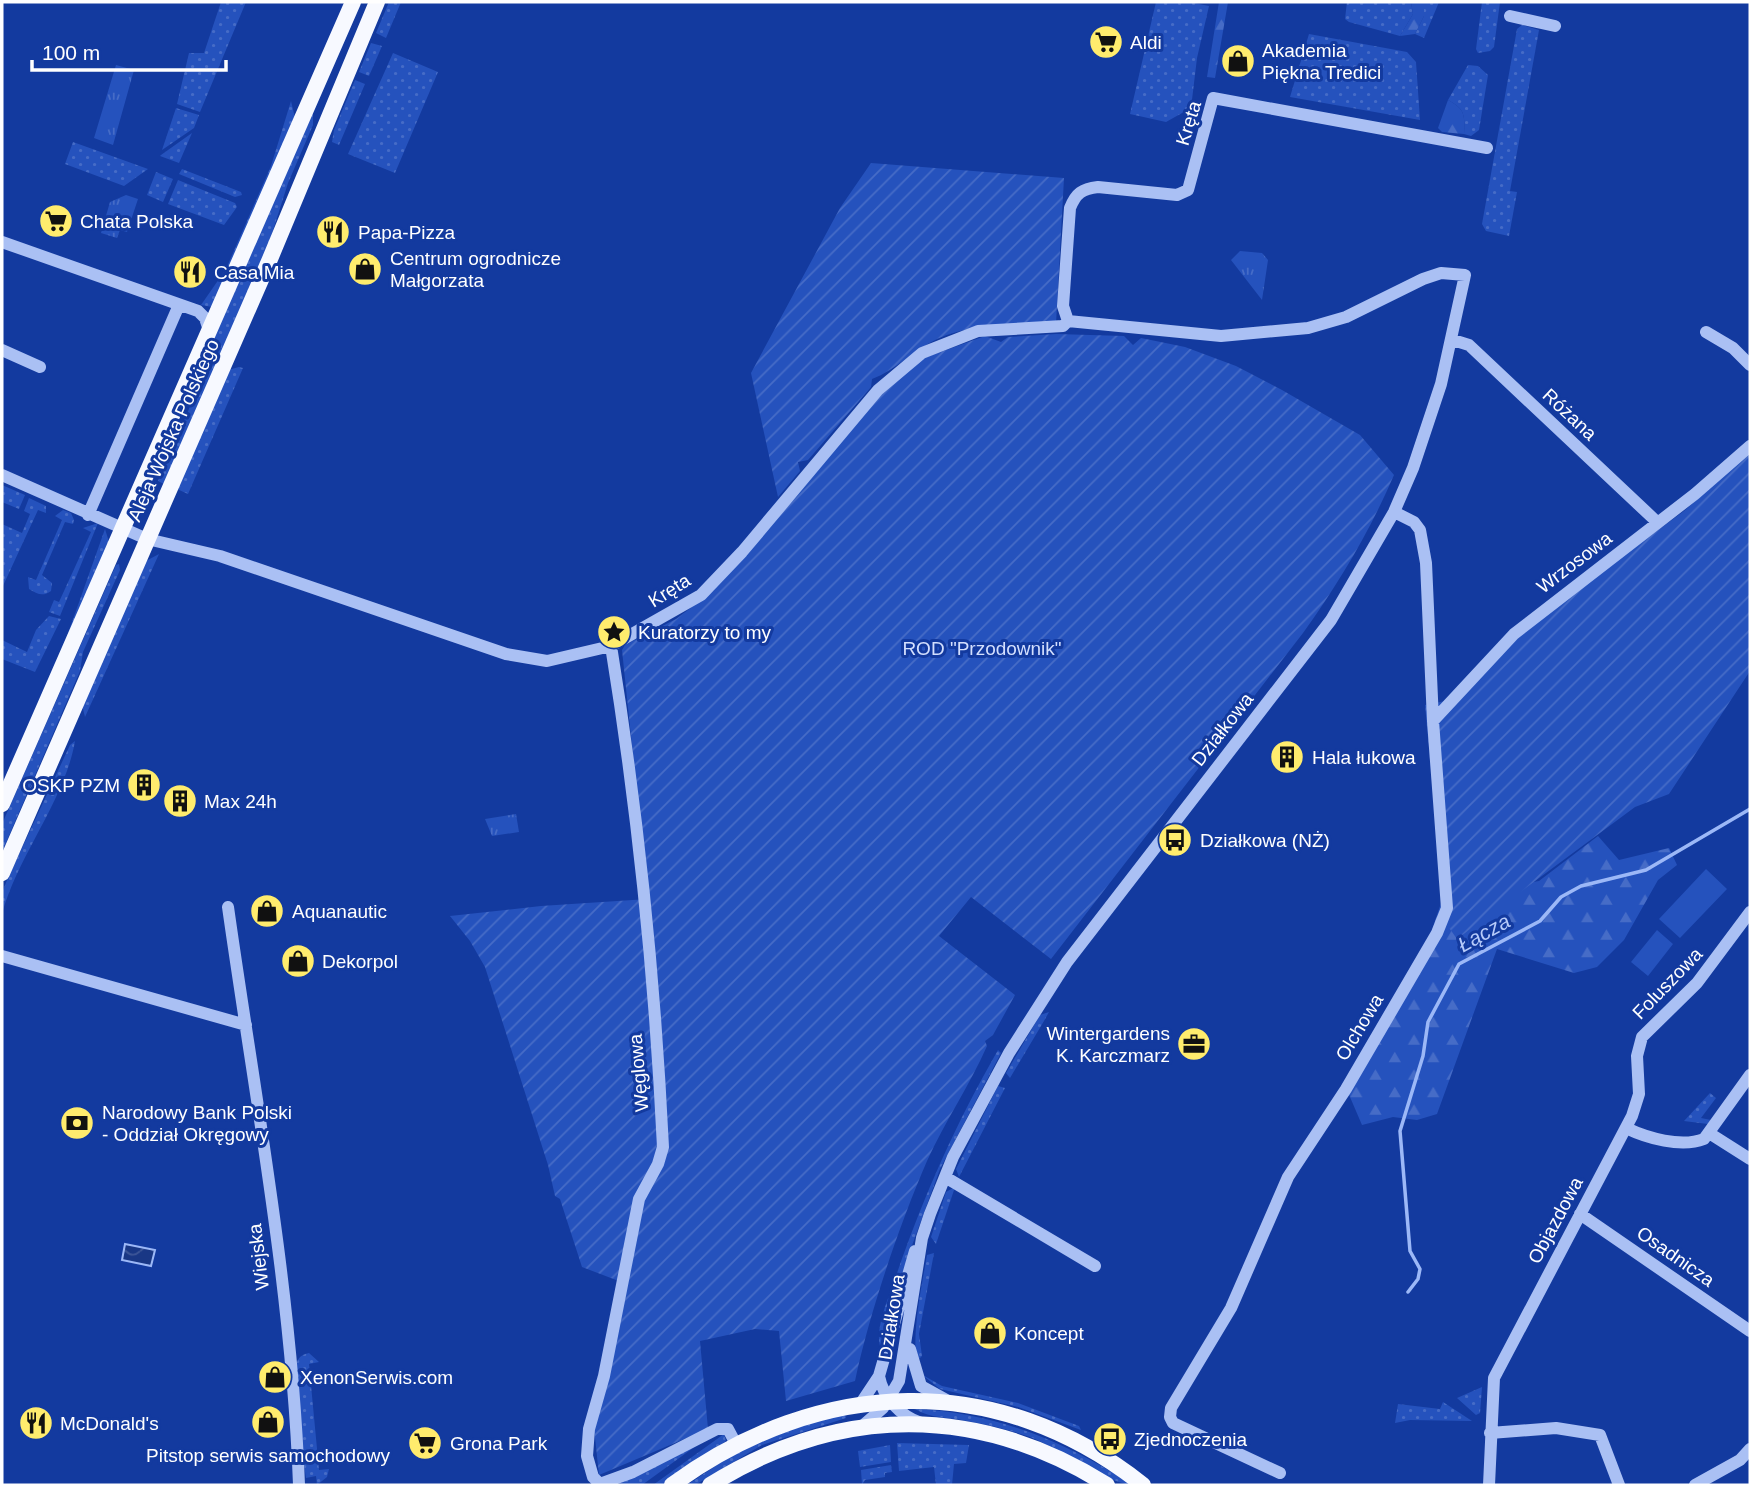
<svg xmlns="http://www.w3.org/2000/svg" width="1752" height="1487" viewBox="0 0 1752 1487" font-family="Helvetica,sans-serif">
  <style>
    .grass { fill: url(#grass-dots) }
    .forest { fill: url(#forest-firs) }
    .park { fill: url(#park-tufts) }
    .garden { fill: url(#garden-furrows) }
    .pitch { fill: #2552bd }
    .water { fill: url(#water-waves); stroke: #9cb8f7; stroke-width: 2 }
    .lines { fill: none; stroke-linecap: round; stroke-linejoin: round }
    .stream { stroke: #9cb8f7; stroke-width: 3.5 }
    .minor { stroke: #aac0f4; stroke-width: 12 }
    .major { stroke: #f7f9ff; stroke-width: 16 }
    .labels { text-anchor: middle; stroke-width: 6; stroke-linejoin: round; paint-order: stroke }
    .poi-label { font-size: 19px; fill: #fff; stroke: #133a9f; text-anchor: start }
    .street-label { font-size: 19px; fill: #fff; stroke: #133a9f }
    .park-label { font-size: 19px; fill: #d3dffe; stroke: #133a9f }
    .water-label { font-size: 21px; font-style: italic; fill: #b7cbfa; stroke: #133a9f }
  </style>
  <defs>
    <pattern id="grass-dots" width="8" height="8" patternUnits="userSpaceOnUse" patternTransform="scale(1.75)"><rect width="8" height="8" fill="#2552bd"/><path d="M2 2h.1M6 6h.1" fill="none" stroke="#466cc7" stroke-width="1.8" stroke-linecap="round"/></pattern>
    <pattern id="forest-firs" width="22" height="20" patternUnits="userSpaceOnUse" patternTransform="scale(1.75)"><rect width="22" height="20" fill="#2552bd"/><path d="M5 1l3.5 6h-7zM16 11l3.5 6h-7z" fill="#466cc7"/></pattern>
    <pattern id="park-tufts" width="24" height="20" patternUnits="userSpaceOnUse" patternTransform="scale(1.75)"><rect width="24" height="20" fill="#2552bd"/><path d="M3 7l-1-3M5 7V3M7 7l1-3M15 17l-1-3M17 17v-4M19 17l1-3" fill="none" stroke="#466cc7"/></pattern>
    <pattern id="garden-furrows" width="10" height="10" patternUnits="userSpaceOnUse" patternTransform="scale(1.75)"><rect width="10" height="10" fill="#2552bd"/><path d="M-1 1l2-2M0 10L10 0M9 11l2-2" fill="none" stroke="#466cc7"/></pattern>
    <pattern id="water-waves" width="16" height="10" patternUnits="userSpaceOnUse" patternTransform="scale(1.75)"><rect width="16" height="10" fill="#193785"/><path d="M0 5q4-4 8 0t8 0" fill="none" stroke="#3c5597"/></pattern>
  </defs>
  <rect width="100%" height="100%" fill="#133a9f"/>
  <path class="grass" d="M221,2H246L200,112L177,104L189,53H204Z
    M389,2H401L386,38L376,33Z
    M1156,2H1189L1209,6L1197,58L1191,108L1166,122L1130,114Z
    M1347,2H1411L1413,14L1400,36L1349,22L1345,19Z
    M1424,2H1439L1424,38L1415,34L1424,16Z
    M1482,2H1500L1494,47L1490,51L1478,53L1476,49Z
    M1522,25L1539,30L1510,191L1517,192L1509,236L1486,231L1482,224L1517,29Z
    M1309,34L1407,52L1416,62L1420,120L1290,97Z
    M371,43L382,46L369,76L359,72Z
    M393,53L438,72L395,173L348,154Z
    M1468,65L1478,66L1488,75L1479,130L1471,136L1464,134C1465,115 1465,109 1448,100Z
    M355,80L365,84L339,145L332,142L334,130Z
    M291,101L295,118L212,307L201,305L226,269L271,166Z
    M176,108L199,115L194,128L162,150Z
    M313,113V125L288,183L269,243L164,484L158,481L189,409L195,381Z
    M192,133L179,163L160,156L161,155Z
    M73,142L148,169L124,186L65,164Z
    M182,169L241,192L242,195L235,197L179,174Z
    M156,172L173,179L163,202L147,195Z
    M178,180L235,203L237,207L224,225L168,204Z
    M239,367L243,368L188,494L177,489L228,370Z
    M2,485L25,495L19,509L2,502Z
    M29,498L46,506V513L38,510L2,588V524L22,533L30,514L24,511Z
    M63,510L71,513L74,520L73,524L65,522L42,575L52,583L51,591C43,597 37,594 29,589L28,577L36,580L62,520L55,516Z
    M98,523L60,616L49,612L54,600L59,602L91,532L83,528Z
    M105,529L109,542L66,639Z
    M159,554L85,717L82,705L146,561Z
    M119,564L120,570L83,652L80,671L2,852V824L116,565Z
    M49,616L61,619L35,672L2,659V640L27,652L36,630Z
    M75,741C65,800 18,855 2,914V893L7,880L70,745Z
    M1049,1012L1044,1021L1010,1078L1006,1073L1040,1015Z
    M998,1050L1001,1053L940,1169L910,1251L880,1346C875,1328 889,1297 895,1279C923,1197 955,1125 998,1050Z
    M998,1086L1005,1088L959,1177L956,1169Z
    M1710,1093L1716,1098L1701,1118L1711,1120L1708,1124L1684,1121Z
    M955,1187L936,1244L931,1237L946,1192Z
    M934,1253L919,1334L922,1356L916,1362C913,1325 921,1290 927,1255Z
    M309,1353L319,1362L309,1364L319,1470L329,1469L327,1477L317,1485L316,1476L306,1478C303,1454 291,1381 297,1362C299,1356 304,1354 309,1353Z
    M921,1374L942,1386L1018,1403L1079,1426L1081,1430L1018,1407L940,1389Z
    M1482,1387L1480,1413L1476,1415L1457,1398Z
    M1443,1402L1472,1421L1410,1420L1395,1423L1398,1404L1440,1409Z
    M915,1409C994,1412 1067,1442 1132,1485C1112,1485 1057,1447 1030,1437C1010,1430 989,1425 967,1421C950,1417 931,1419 915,1409Z
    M845,1413L846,1418L762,1445L695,1485H687L732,1455L786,1431Z
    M724,1434L726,1441L662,1485H653Z
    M711,1435L642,1485H617Z
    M897,1443L969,1445L966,1463L954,1464L952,1485H936L934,1467L899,1471Z
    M890,1445L891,1462L860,1467L858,1451Z
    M891,1465L892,1472L885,1473V1477L865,1480L862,1485L861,1470Z"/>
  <path class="forest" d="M1219,2H1228L1215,78L1207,77Z
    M1411,2H1424V16L1415,34L1400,36L1413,14Z
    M1448,100C1465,109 1465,115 1464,134L1442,132L1438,128Z
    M1598,836L1619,860L1669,848L1677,865L1658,880L1624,940L1597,967L1574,973L1497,949L1437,1114L1417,1120L1393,1117L1362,1125L1347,1090L1423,957L1443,897L1539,881Z"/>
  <path class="park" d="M116,65L134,70L113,145L94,138Z
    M126,195L138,199L127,232L120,230L117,238L101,233L110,202Z
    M1240,251L1262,253L1268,260L1262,300L1231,260Z
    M516,814L519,832L492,836L485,819Z"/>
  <path class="garden" d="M871,163L1064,178L1056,324C1016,325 975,322 937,339C914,350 896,370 872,379L871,387L808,460L798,462L800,471L778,497L751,373L840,208Z
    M1056,334L1124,336L1133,345L1141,338L1185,347L1236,366L1282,390L1360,435L1394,475C1370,531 1339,583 1303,633L1051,959L971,897L939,936L1015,995L993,1035L985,1041L987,1046C970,1085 945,1121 927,1161C900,1223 869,1314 855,1381L786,1401L779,1331L755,1329L700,1341L708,1429L599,1475L594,1428L624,1283L582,1267L560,1199L555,1196L548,1165L485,967L470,941L450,916L541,906L648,899L622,650L625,645L676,619L713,591L879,393L924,358L985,336L1001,342L1008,337Z
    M1750,453V671L1669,794L1635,807L1457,939L1445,922L1425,705L1455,699L1541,616L1684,511Z"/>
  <path class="pitch" d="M1706,869L1727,889L1680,938L1659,919Z
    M1657,930L1673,944L1648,976L1631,962Z"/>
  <path class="water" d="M125,1244L155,1250L151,1266L122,1260Z"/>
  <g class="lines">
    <path class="stream" d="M1408,1292L1418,1279L1420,1269L1410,1251L1400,1131L1423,1056L1428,1022L1459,964L1540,921L1561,897L1581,886L1646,870L1750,809"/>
    <path class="minor" d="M1510,16L1555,26
      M2,242L198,311L205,318L209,330
      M1068,321L1063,306L1070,208C1076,193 1082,189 1098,187L1177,195L1188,190L1213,98L1487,148
      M1706,332L1733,348L1750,365
      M1453,340L1469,345L1657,522
      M2,350L40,367
      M2,475L147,539L220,556L506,654L547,661L611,646L701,595L742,552L878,390L922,353L978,331L1063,326L1068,321
      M88,515L179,305
      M611,646C638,812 655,980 663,1147L658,1164L639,1199L604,1376L589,1429L587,1456L593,1477L600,1484L633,1472L717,1429H728L736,1444
      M1433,721L1514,634L1695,494L1750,446
      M228,907C255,1098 292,1291 299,1485
      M2,956L246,1025
      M1626,1128C1647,1138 1681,1148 1704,1139L1750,1075
      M1709,1133L1750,1159
      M945,1177L1095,1266
      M1580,1214L1750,1331
      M910,1349L921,1386L950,1402
      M879,1376C883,1397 900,1416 921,1423
      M861,1403L879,1376L915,1251
      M860,1428L883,1408L899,1381L922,1238L930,1214L953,1157L1009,1053L1067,962L1331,620L1394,512L1413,468L1441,384L1465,275L1441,273L1423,279L1346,317L1308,328L1221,336L1068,321
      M1490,1433L1556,1428L1600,1435L1619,1485
      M1280,1473L1173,1423L1170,1417L1171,1408L1231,1308L1288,1177L1346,1089L1437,933L1447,908L1433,721L1426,563L1420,530L1414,522L1394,512
      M1489,1485L1494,1378L1632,1116L1639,1094L1637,1056L1642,1037L1697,983L1750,912
      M1695,1485L1740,1460L1750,1449"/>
    <path class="major" d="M2,804L353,2
      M2,873L270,259L377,2
      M672,1485C820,1377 997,1369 1143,1485
      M710,1485C840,1404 978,1404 1107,1485"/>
  </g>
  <defs>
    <g id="supermarket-disc" transform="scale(1.75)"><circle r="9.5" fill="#ffec6d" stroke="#133a9f"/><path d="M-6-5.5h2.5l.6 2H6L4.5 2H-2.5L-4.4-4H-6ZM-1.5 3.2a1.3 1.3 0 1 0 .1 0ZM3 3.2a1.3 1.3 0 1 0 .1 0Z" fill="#111"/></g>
    <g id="shop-disc" transform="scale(1.75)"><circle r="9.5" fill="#ffec6d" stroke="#133a9f"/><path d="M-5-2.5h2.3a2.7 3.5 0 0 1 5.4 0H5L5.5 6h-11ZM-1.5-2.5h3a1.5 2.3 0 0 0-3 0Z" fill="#111"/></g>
    <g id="restaurant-disc" transform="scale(1.75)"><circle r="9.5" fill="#ffec6d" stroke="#133a9f"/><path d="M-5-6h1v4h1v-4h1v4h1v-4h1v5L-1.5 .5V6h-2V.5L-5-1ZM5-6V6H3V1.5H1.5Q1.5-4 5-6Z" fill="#111"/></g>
    <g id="sight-disc" transform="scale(1.75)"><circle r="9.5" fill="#ffec6d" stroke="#133a9f"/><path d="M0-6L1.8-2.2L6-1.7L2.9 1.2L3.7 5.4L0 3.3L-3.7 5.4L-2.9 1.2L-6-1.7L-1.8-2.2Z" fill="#111"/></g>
    <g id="building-disc" transform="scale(1.75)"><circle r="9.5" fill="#ffec6d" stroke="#133a9f"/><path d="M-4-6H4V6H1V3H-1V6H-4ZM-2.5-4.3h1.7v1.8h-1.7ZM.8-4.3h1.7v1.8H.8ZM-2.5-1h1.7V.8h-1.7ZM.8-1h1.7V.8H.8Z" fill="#111"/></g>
    <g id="bus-disc" transform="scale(1.75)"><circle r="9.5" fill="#ffec6d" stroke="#133a9f"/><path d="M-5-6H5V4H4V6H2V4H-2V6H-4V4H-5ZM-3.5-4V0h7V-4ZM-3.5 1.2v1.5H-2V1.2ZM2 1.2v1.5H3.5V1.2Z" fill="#111"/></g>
    <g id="office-disc" transform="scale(1.75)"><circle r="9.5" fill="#ffec6d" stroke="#133a9f"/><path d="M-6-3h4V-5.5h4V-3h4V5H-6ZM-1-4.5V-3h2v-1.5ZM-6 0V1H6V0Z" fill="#111"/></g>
    <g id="bank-disc" transform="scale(1.75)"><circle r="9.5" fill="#ffec6d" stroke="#133a9f"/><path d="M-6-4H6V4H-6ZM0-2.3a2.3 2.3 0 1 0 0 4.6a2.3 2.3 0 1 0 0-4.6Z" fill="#111"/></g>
  </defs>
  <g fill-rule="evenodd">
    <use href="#supermarket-disc" x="1106" y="42"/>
    <use href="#shop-disc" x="1238" y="61"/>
    <use href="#supermarket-disc" x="56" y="221"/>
    <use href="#restaurant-disc" x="333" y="232"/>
    <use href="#shop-disc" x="365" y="269"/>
    <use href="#restaurant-disc" x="190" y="272"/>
    <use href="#sight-disc" x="614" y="632"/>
    <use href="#building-disc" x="1287" y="757"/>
    <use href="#building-disc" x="144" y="785"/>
    <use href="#building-disc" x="180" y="801"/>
    <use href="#bus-disc" x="1175" y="840"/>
    <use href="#shop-disc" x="267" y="911"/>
    <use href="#shop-disc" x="298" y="961"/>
    <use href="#office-disc" x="1194" y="1044"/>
    <use href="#bank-disc" x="77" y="1123"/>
    <use href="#shop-disc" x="990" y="1333"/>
    <use href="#shop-disc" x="275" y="1377"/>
    <use href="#shop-disc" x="268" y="1422"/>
    <use href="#restaurant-disc" x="36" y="1423"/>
    <use href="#bus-disc" x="1110" y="1439"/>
    <use href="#supermarket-disc" x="425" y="1443"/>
  </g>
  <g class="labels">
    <g class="poi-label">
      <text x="1130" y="49">Aldi</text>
      <text x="1262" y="57">Akademia<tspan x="1262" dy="22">Piękna Tredici</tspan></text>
      <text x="80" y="228">Chata Polska</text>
      <text x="358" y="239">Papa-Pizza</text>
      <text x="390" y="265">Centrum ogrodnicze<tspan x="390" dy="22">Małgorzata</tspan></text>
      <text x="214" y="279">Casa Mia</text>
      <text x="638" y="639">Kuratorzy to my</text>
      <text x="1312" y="764">Hala łukowa</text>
      <text x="120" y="792" text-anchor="end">OSKP PZM</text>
      <text x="204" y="808">Max 24h</text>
      <text x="1200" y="847">Działkowa (NŻ)</text>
      <text x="292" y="918">Aquanautic</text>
      <text x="322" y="968">Dekorpol</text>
      <text x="1170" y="1040" text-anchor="end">Wintergardens<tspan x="1170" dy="22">K. Karczmarz</tspan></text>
      <text x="102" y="1119">Narodowy Bank Polski<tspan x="102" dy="22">- Oddział Okręgowy</tspan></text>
      <text x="1014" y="1340">Koncept</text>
      <text x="300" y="1384">XenonSerwis.com</text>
      <text x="60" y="1430">McDonald's</text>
      <text x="1134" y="1446">Zjednoczenia</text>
      <text x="450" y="1450">Grona Park</text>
      <text x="268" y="1462" text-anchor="middle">Pitstop serwis samochodowy</text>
    </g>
    <g class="street-label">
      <text transform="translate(1188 123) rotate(-73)" y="7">Kręta</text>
      <text transform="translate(1570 414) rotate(43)" y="7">Różana</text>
      <text transform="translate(173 430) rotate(-66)" y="7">Aleja Wojska Polskiego</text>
      <text transform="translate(1574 562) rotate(-37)" y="7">Wrzosowa</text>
      <text transform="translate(669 590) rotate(-32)" y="7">Kręta</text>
      <text transform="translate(1222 729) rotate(-52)" y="7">Działkowa</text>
      <text transform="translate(1667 983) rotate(-46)" y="7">Foluszowa</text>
      <text transform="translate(1359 1027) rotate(-59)" y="7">Olchowa</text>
      <text transform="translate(638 1073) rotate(-95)" y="7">Węglowa</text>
      <text transform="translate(1555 1220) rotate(-62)" y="7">Objazdowa</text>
      <text transform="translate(1676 1256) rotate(35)" y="7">Osadnicza</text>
      <text transform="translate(258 1257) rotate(-97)" y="7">Wiejska</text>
      <text transform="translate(891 1317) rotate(-81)" y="7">Działkowa</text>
    </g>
    <g class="park-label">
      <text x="982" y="655">ROD "Przodownik"</text>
    </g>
    <g class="water-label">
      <text transform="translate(1484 933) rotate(-29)" y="7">Łącza</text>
    </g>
  </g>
  <rect width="1752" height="1487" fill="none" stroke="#ffffff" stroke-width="7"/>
  <path d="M32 60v10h194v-10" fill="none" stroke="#ffffff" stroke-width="3.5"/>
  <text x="42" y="60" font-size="21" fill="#ffffff" stroke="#133a9f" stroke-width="5" paint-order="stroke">100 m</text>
</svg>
